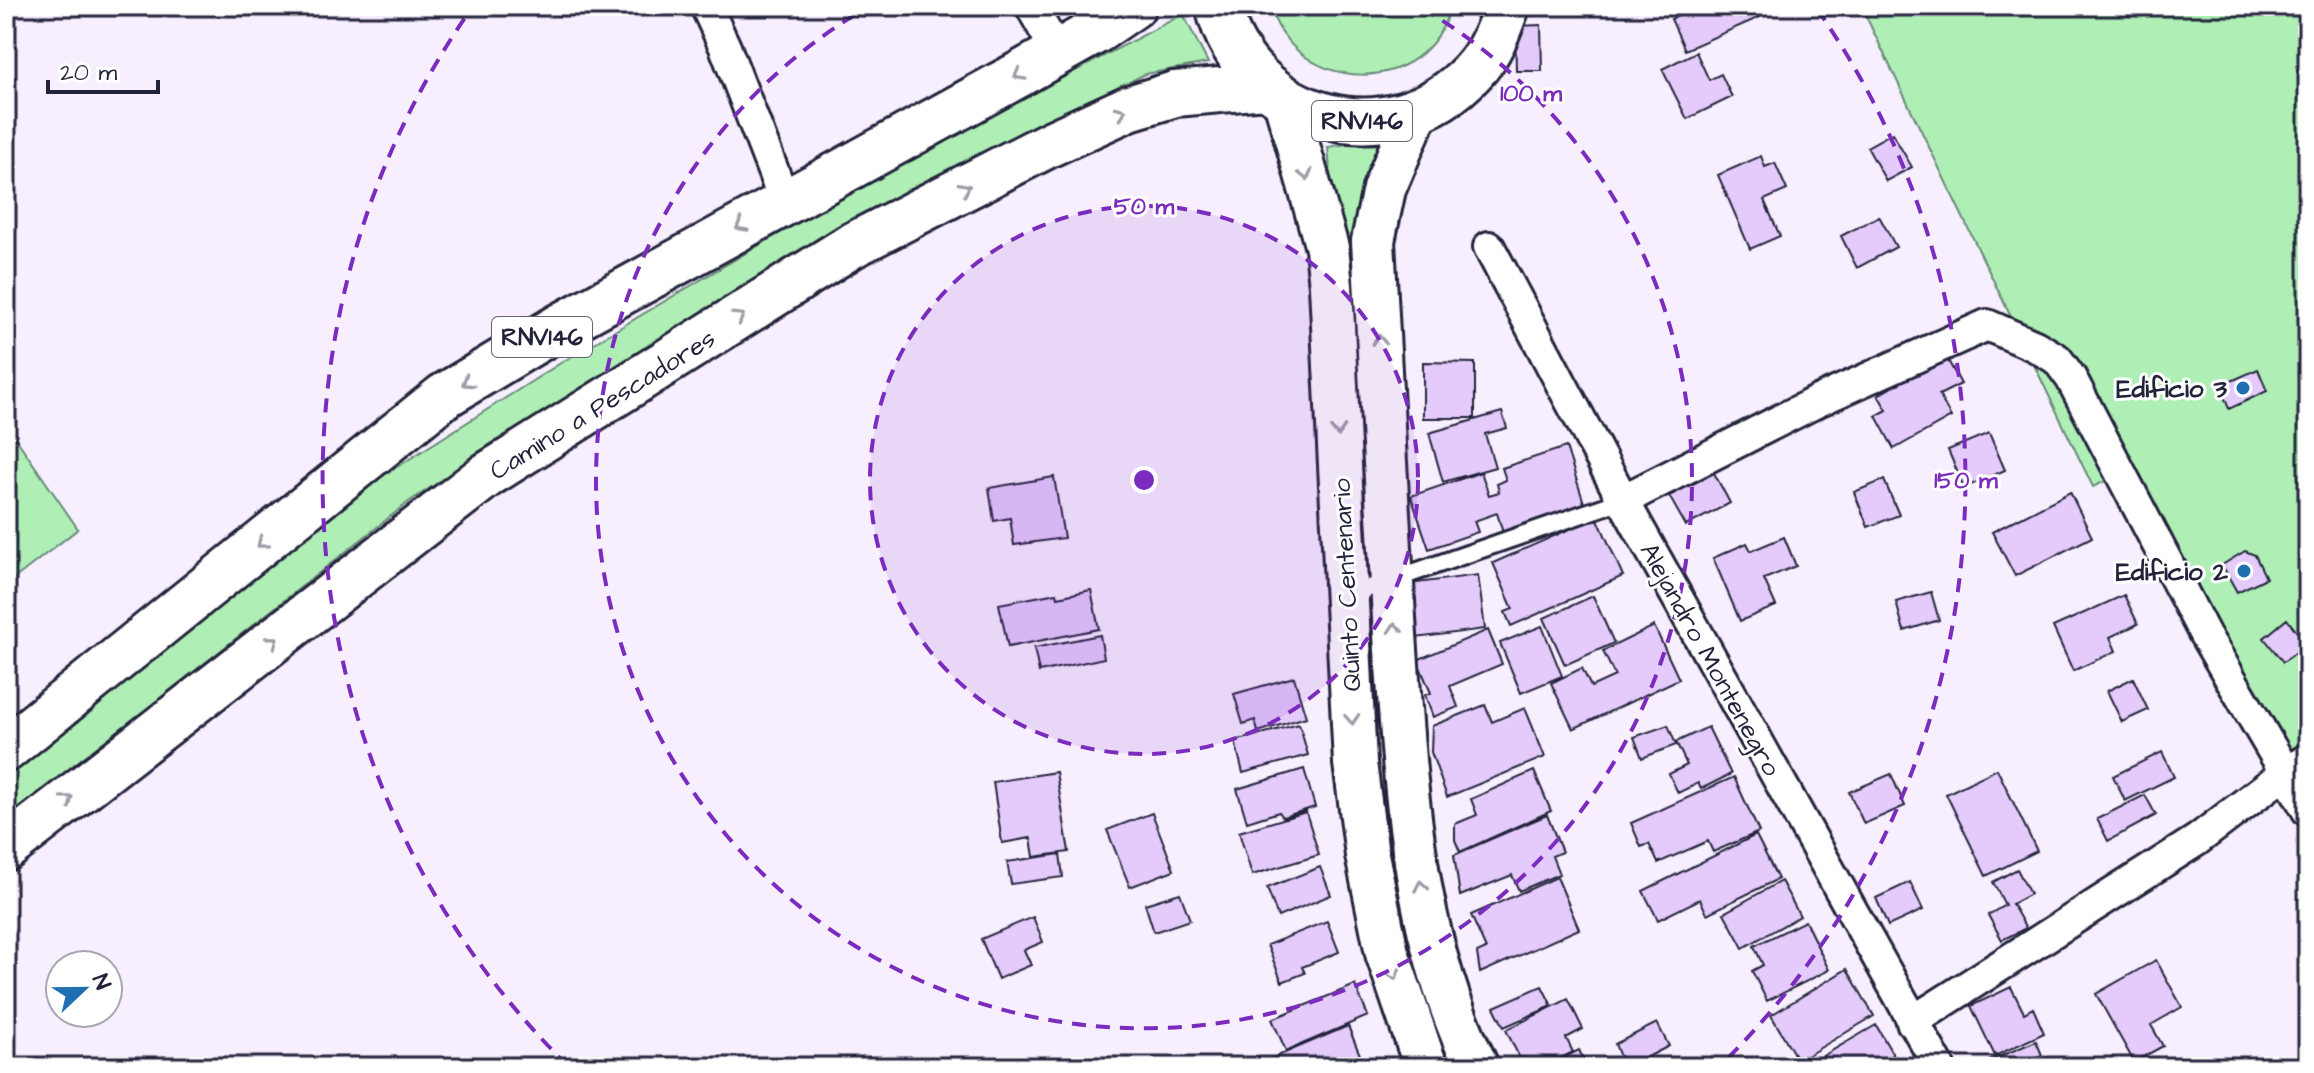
<svg xmlns="http://www.w3.org/2000/svg" width="2314" height="1073" viewBox="0 0 2314 1073" font-family="'Architects Daughter',sans-serif">
  <style>
    .green { fill: #afefb6; stroke: #688878; stroke-width: 2 }
    .building { fill: #e4cbfb; stroke: #22223b; stroke-width: 2 }
    .lines { fill: none; stroke-linecap: round; stroke-linejoin: round }
    .lane-casing { stroke: #22223b; stroke-width: 22 }
    .street-casing { stroke: #22223b; stroke-width: 36 }
    .secondary-casing { stroke: #22223b; stroke-width: 48 }
    .highway-casing { stroke: #22223b; stroke-width: 50 }
    .lane { stroke: #fff; stroke-width: 16 }
    .street { stroke: #fff; stroke-width: 30 }
    .secondary { stroke: #fff; stroke-width: 42 }
    .highway { stroke: #fff; stroke-width: 44 }
    .oneway { stroke: #9c9ca7 }
    .ring { fill: none; stroke: #7b2cbf; stroke-width: 4; stroke-dasharray: 14 10 }
    .poi-dot { fill: #1f6fb2; stroke: #fff; stroke-width: 3 }
    .labels { text-anchor: middle; stroke-width: 6; stroke-linejoin: round; paint-order: stroke }
    .shield { fill: #fff; stroke: #646476; stroke-width: 2 }
    .shield-label { font-size: 24px; font-weight: bold; fill: #22223b }
    .poi-label { font-size: 26px; font-weight: bold; fill: #22223b; stroke: #fff; text-anchor: end }
    .street-label { font-size: 26px; fill: #22223b; stroke: #fff }
    .centre { fill: #7b2cbf; stroke: #fff; stroke-width: 4 }
    .ring-label { font-size: 24px; text-anchor: middle; font-weight: bold; fill: #7b2cbf; stroke: #fff; stroke-width: 6; stroke-linejoin: round; paint-order: stroke }
  </style>
  <rect width="100%" height="100%" fill="#f7effe"/>
  <filter id="ink" filterUnits="userSpaceOnUse"><feTurbulence type="fractalNoise" baseFrequency=".0125" numOctaves="2"/><feDisplacementMap in="SourceGraphic" scale="16" xChannelSelector="R" yChannelSelector="G"/><feConvolveMatrix kernelMatrix="1 2 1 2 8 2 1 2 1" color-interpolation-filters="sRGB"/></filter>
  <g filter="url(#ink)">
    <path class="green" d="M1270,6H1450C1429,99 1295,96 1270,6Z
      M1861,6H2308L2306,780L2126,471L2093,487Z
      M1183,14L1208,63L1145,74L879,211L571,396L410,501L6,820V771L378,479L559,364L867,181Z
      M1379,139L1355,258H1337L1328,147Z
      M6,424L78,529L6,585Z"/>
    <path class="building" d="M1700,6H1755L1760,17L1685,50L1671,19Z
      M1541,25L1542,71H1516L1515,26Z
      M1696,52L1709,80L1721,74L1732,97L1687,119L1662,69Z
      M1892,133L1912,167L1886,181L1867,147Z
      M1761,156L1765,167L1775,163L1787,190L1764,200L1780,236L1750,249L1718,175Z
      M1879,216L1896,247L1857,268L1841,236Z
      M1946,357L1961,384L1939,395L1951,417L1894,449L1876,416L1887,410L1878,395Z
      M1423,362L1475,363V418H1423Z
      M2258,369L2267,391L2229,409L2220,386Z
      M1502,412L1507,428L1485,434L1495,467L1443,482L1429,433Z
      M1989,433L2005,470L1964,488L1948,450Z
      M1566,447L1585,506L1503,533L1497,513L1474,521L1478,532L1429,549L1411,496L1481,472L1489,495L1499,492L1497,484L1506,480L1502,468Z
      M1714,473L1730,503L1686,526L1669,496Z
      M1054,477L1064,538L1014,545L1010,518L994,521L989,488Z
      M1884,480L1899,515L1868,527L1854,492Z
      M2070,492L2092,537L2015,576L1992,532Z
      M1597,517L1623,576L1511,626L1505,612L1513,609L1493,563Z
      M1784,537L1796,566L1764,579L1776,606L1740,621L1713,558L1747,543L1751,551Z
      M2245,551L2255,555L2266,578L2237,592L2222,565Z
      M1478,575L1485,629L1416,638L1409,584Z
      M1091,590L1099,629L1008,647L999,604L1057,593L1058,597Z
      M1931,592L1939,620L1904,631L1896,602Z
      M2124,595L2138,624L2110,637L2116,651L2073,671L2053,627Z
      M1593,596L1614,643L1565,665L1544,618Z
      M2287,619L2307,645L2283,662L2264,638Z
      M1542,626L1562,676L1521,693L1500,643Z
      M1654,626L1679,679L1573,729L1551,683L1582,668L1591,687L1615,676L1603,651Z
      M1488,630L1502,664L1450,686L1458,707L1433,717L1425,695L1431,693L1417,660Z
      M1100,635L1104,658L1039,672L1034,648Z
      M1294,677L1306,717L1258,732L1255,720L1243,724L1234,694Z
      M2133,678L2148,710L2122,722L2107,691Z
      M1485,705L1492,722L1525,708L1545,757L1447,797L1431,752L1432,726Z
      M1299,724L1308,755L1243,773L1235,741Z
      M1668,725L1676,745L1642,758L1634,737Z
      M1708,727L1731,774L1701,789L1698,783L1678,793L1669,774L1687,765L1676,742Z
      M2162,752L2174,777L2125,801L2113,776Z
      M1304,769L1315,807L1283,817L1279,812L1247,822L1237,789Z
      M1997,769L2037,851L1986,876L1946,794Z
      M1534,771L1551,811L1460,852L1455,840V824L1477,815L1471,799Z
      M1056,772L1069,852L1034,857L1031,838L1002,843L993,782Z
      M1891,774L1905,806L1864,824L1849,792Z
      M1734,777L1759,832L1713,852L1708,841L1658,863L1649,844L1641,847L1631,823Z
      M2145,795L2156,815L2108,841L2097,819Z
      M1306,812L1319,855L1252,875L1239,832Z
      M1152,813L1174,870L1130,887L1107,830Z
      M1547,815L1562,852L1552,856L1559,874L1519,891L1512,875L1460,896L1454,855Z
      M1756,835L1778,879L1707,914L1700,899L1658,920L1643,891Z
      M1060,854L1063,877L1011,884L1007,862Z
      M1320,867L1331,895L1278,917L1267,888Z
      M2017,869L2030,894L2012,904L2026,928L2002,940L1988,915L2005,905L1993,882Z
      M1557,877L1579,929L1480,973L1477,953L1486,949L1471,915Z
      M1781,881L1800,916L1743,948L1724,913Z
      M1910,882L1923,910L1888,926L1876,898Z
      M1180,893L1190,920L1154,932L1145,904Z
      M1033,917L1043,942L1024,950L1031,965L998,979L981,939Z
      M1327,921L1339,952L1302,967L1305,973L1282,982L1267,945Z
      M1805,921L1829,970L1767,1001L1752,971L1763,965L1754,946Z
      M2156,960L2182,1007L2151,1025L2163,1046L2134,1062L2096,994Z
      M1847,969L1874,1016L1798,1061L1771,1015Z
      M1355,985L1368,1016L1286,1051L1272,1019Z
      M1542,986L1552,1006L1504,1027L1494,1007Z
      M2011,987L2024,1013L2033,1008L2044,1033L1995,1056L1971,1006Z
      M1568,999L1583,1029L1566,1038L1573,1052L1543,1067H1524L1506,1030Z
      M1657,1023L1669,1046L1636,1063L1638,1067H1599L1620,1057L1615,1044Z
      M1876,1025L1900,1067H1813L1811,1063Z
      M1348,1026L1365,1067H1263L1261,1063Z
      M2036,1041L2042,1055L2028,1061L2031,1067H1975Z
      M1579,1050L1587,1067H1545Z"/>
    <g class="lines">
      <g class="lane-casing">
        <path id="lane" d="M1349,595L1623,500"/>
      </g>
      <g class="street-casing">
        <path id="street" d="M706,6L725,47L785,202
          M1031,6L1057,52
          M1489,247L1623,500L1939,1067
          M1623,500L1820,400L1987,325L2035,346L2057,359L2071,378L2205,635L2308,811
          M1912,1022L2197,840L2285,773L2308,759"/>
      </g>
      <g class="secondary-casing">
        <path id="secondary" d="M1285,100L1327,248L1331,286L1355,763L1367,855L1387,953L1426,1067
          M1417,111L1384,189L1373,241C1380,372 1387,504 1395,635C1405,780 1411,934 1477,1067"/>
      </g>
      <g class="highway-casing">
        <path id="highway" d="M1218,6C1247,123 1392,160 1473,71C1490,53 1499,29 1507,6
          M6,749L444,396L557,328L1018,75L1098,30L1133,6
          M6,848L487,475L851,246L1050,144L1129,108L1175,94L1265,86"/>
      </g>
      <use href="#lane" class="lane"/>
      <use href="#street" class="street"/>
      <use href="#secondary" class="secondary"/>
      <use href="#highway" class="highway"/>
    </g>
    <defs><path id="oneway-chevron" d="M-2-3.5L2.5 0L-2 3.5" fill="none" stroke-width="1.6" stroke-linecap="round" stroke-linejoin="round" transform="scale(2)"/></defs>
    <g class="oneway">
      <use href="#oneway-chevron" transform="translate(1019 75) rotate(151)"/>
      <use href="#oneway-chevron" transform="translate(1121 112) rotate(-23)"/>
      <use href="#oneway-chevron" transform="translate(1306 175) rotate(76)"/>
      <use href="#oneway-chevron" transform="translate(965 188) rotate(-27)"/>
      <use href="#oneway-chevron" transform="translate(741 226) rotate(151)"/>
      <use href="#oneway-chevron" transform="translate(739 317) rotate(-32)"/>
      <use href="#oneway-chevron" transform="translate(1379 340) rotate(-93)"/>
      <use href="#oneway-chevron" transform="translate(467 382) rotate(149)"/>
      <use href="#oneway-chevron" transform="translate(1338 431) rotate(87)"/>
      <use href="#oneway-chevron" transform="translate(262 543) rotate(141)"/>
      <use href="#oneway-chevron" transform="translate(1395 628) rotate(-94)"/>
      <use href="#oneway-chevron" transform="translate(273 641) rotate(-38)"/>
      <use href="#oneway-chevron" transform="translate(1352 719) rotate(86)"/>
      <use href="#oneway-chevron" transform="translate(68 800) rotate(-38)"/>
      <use href="#oneway-chevron" transform="translate(1421 886) rotate(-100)"/>
      <use href="#oneway-chevron" transform="translate(1394 975) rotate(71)"/>
    </g>
  </g>
  <circle cx="1144" cy="480" r="274" fill="#7b2cbf" fill-opacity=".12"/>
  <g class="ring">
    <circle cx="1144" cy="480" r="274"/>
    <path d="M1422 8A548 548 0 1 1 866 8"/>
    <path d="M568 1066A822 822 0 0 1 471 9M1817 9A822 822 0 0 1 1720 1066"/>
  </g>
  <g class="poi-dot">
    <circle cx="2243" cy="388" r="8"/>
    <circle cx="2244" cy="571" r="8"/>
  </g>
  <g class="labels">
    <g class="shield">
      <rect x="1312" y="101" width="100" height="40" rx="6"/>
      <rect x="492" y="317" width="100" height="40" rx="6"/>
    </g>
    <g class="shield-label">
      <text x="1362" y="129">RNV146</text>
      <text x="542" y="345">RNV146</text>
    </g>
    <g class="poi-label">
      <text x="2227" y="397">Edificio 3</text>
      <text x="2228" y="580">Edificio 2</text>
    </g>
    <g class="street-label">
      <text transform="translate(602 404) rotate(-32)" y="9">Camino a Pescadores</text>
      <text transform="translate(1346 585) rotate(-93)" y="9">Quinto Centenario</text>
      <text transform="translate(1711 659) rotate(61)" y="9">Alejandro Montenegro</text>
    </g>
  </g>
  <circle cx="1144" cy="480" r="12" class="centre"/>
  <g class="ring-label">
    <text x="1531" y="101">100 m</text>
    <text x="1144" y="214">50 m</text>
    <text x="1966" y="488">150 m</text>
  </g>
  <rect width="2314" height="1073" fill="none" stroke="#fff" stroke-width="32"/>
  <rect x="16" y="16" width="2282" height="1041" fill="none" stroke="#22223b" stroke-width="3" filter="url(#ink)"/>
  <g transform="translate(84 989) rotate(68)"><circle r="38" fill="#ffffff" stroke="#a7a7b1" stroke-width="2"/>
  <path d="M0-6L14 30L0 20L-14 30Z" fill="#1f6fb2"/>
  <text y="-12" font-size="22" font-weight="bold" text-anchor="middle" fill="#22223b">N</text>
  </g>
  <path d="M48 80v12h110v-12" fill="none" stroke="#22223b" stroke-width="4"/>
  <text x="60" y="80" font-size="24" fill="#22223b" stroke="#ffffff" stroke-width="6" paint-order="stroke">20 m</text>
</svg>
